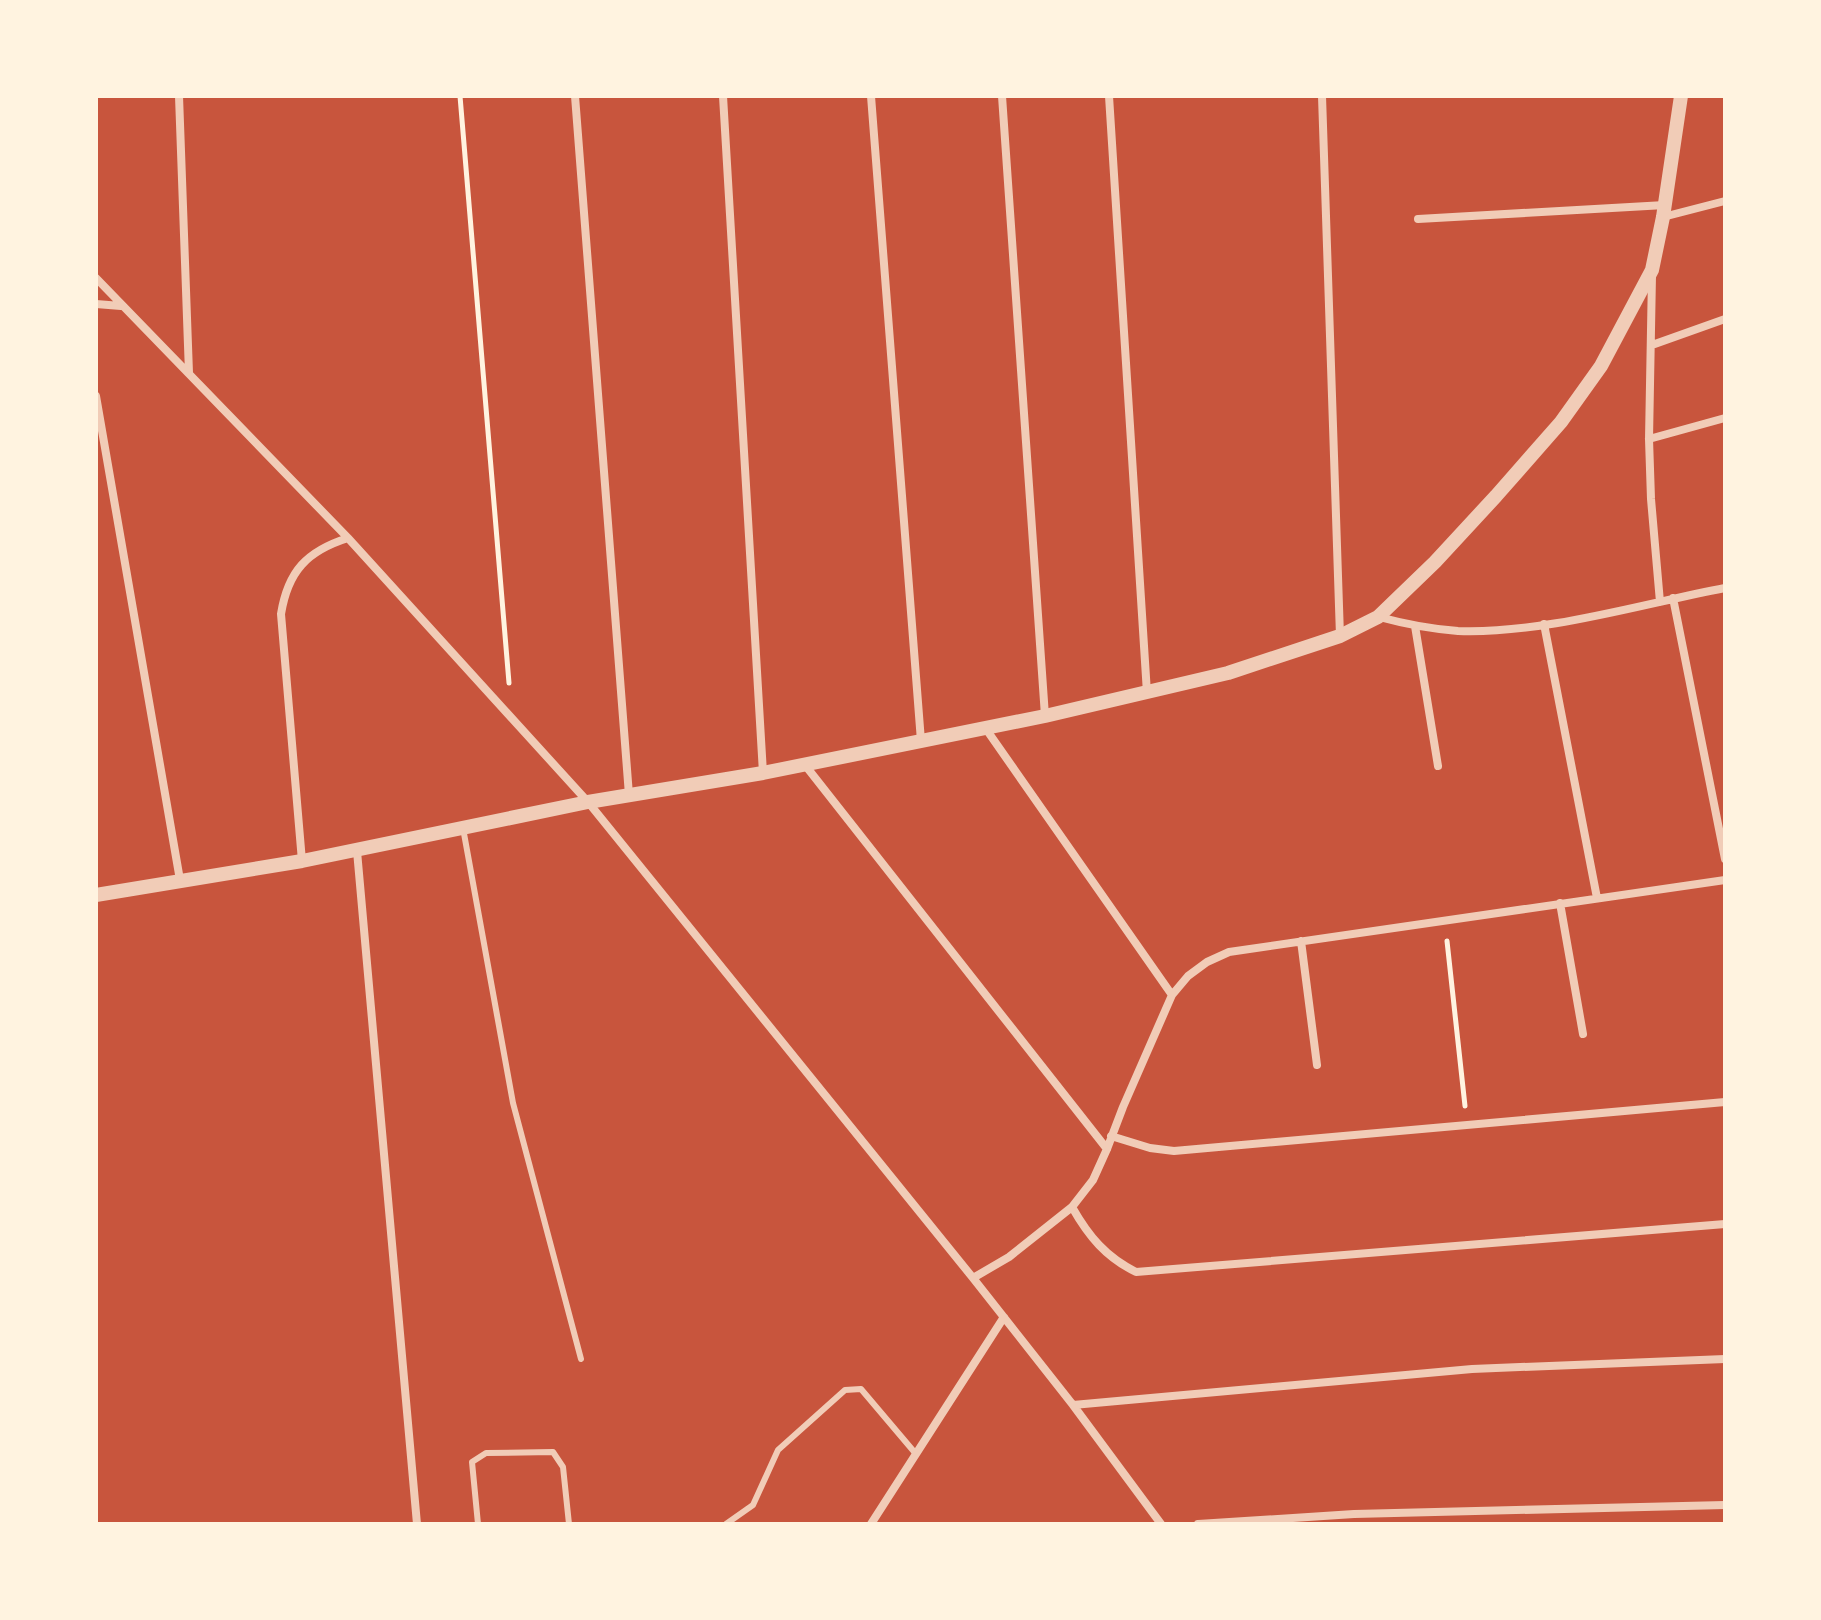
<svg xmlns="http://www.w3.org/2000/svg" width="1821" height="1620" viewBox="0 0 1821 1620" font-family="'PT Sans Narrow',sans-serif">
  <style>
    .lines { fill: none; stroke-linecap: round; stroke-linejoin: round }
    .path { stroke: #fff3e0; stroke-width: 5 }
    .service { stroke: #f1ccb7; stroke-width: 6 }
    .minor { stroke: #f1ccb7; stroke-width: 8 }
    .tertiary { stroke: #f1ccb7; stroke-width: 14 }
  </style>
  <rect width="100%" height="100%" fill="#c8553d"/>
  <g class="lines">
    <path class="path" d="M460,96L509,683
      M1447,941L1465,1106"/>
    <path class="service" d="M463,828L513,1103L581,1359
      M478,1524L472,1462L486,1453L553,1452L563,1467L569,1524
      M726,1524L753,1505L778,1450L845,1390L861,1389L916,1454"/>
    <path class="minor" d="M179,96L189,373
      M575,96L629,795
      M723,96L763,773
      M871,96L921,741
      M1002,96L1045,716
      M1109,96L1147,693
      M1322,96L1340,636
      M1663,217L1725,201
      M1418,219L1665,205
      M1652,275L1649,439L1651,499L1660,602
      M96,278L348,538L588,802L973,1278L1073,1405L1161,1524
      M96,304L121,306
      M1652,345L1725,319
      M96,396L180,880
      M1649,439L1725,418
      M1673,598L1725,859
      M1379,617C1405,624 1431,629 1458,631C1544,634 1641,604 1725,588
      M1544,624L1597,898
      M1415,626L1438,766
      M986,729L1172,995
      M805,765L1107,1149
      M357,851L417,1524
      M302,861L281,614C288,571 307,551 348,538
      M1560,903L1583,1034
      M1301,941L1317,1065
      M1111,1136L1150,1148L1174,1151L1725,1102
      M1072,1207C1089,1237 1106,1257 1136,1272L1725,1224
      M973,1278L1009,1257L1072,1207L1093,1180L1107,1149L1123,1107L1172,995L1188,976L1207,962L1229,952L1725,880
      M1073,1405L1472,1369L1725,1359
      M871,1524L1004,1317
      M1198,1524L1354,1514L1725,1505"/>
    <path class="tertiary" d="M96,895L302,861L588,802L763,773L1045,716L1228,673L1340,636L1378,617L1435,562L1496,496L1561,422L1601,366L1652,270L1663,217L1681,96"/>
  </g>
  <rect width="1821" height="1620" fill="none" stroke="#fff3e0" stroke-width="196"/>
</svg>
